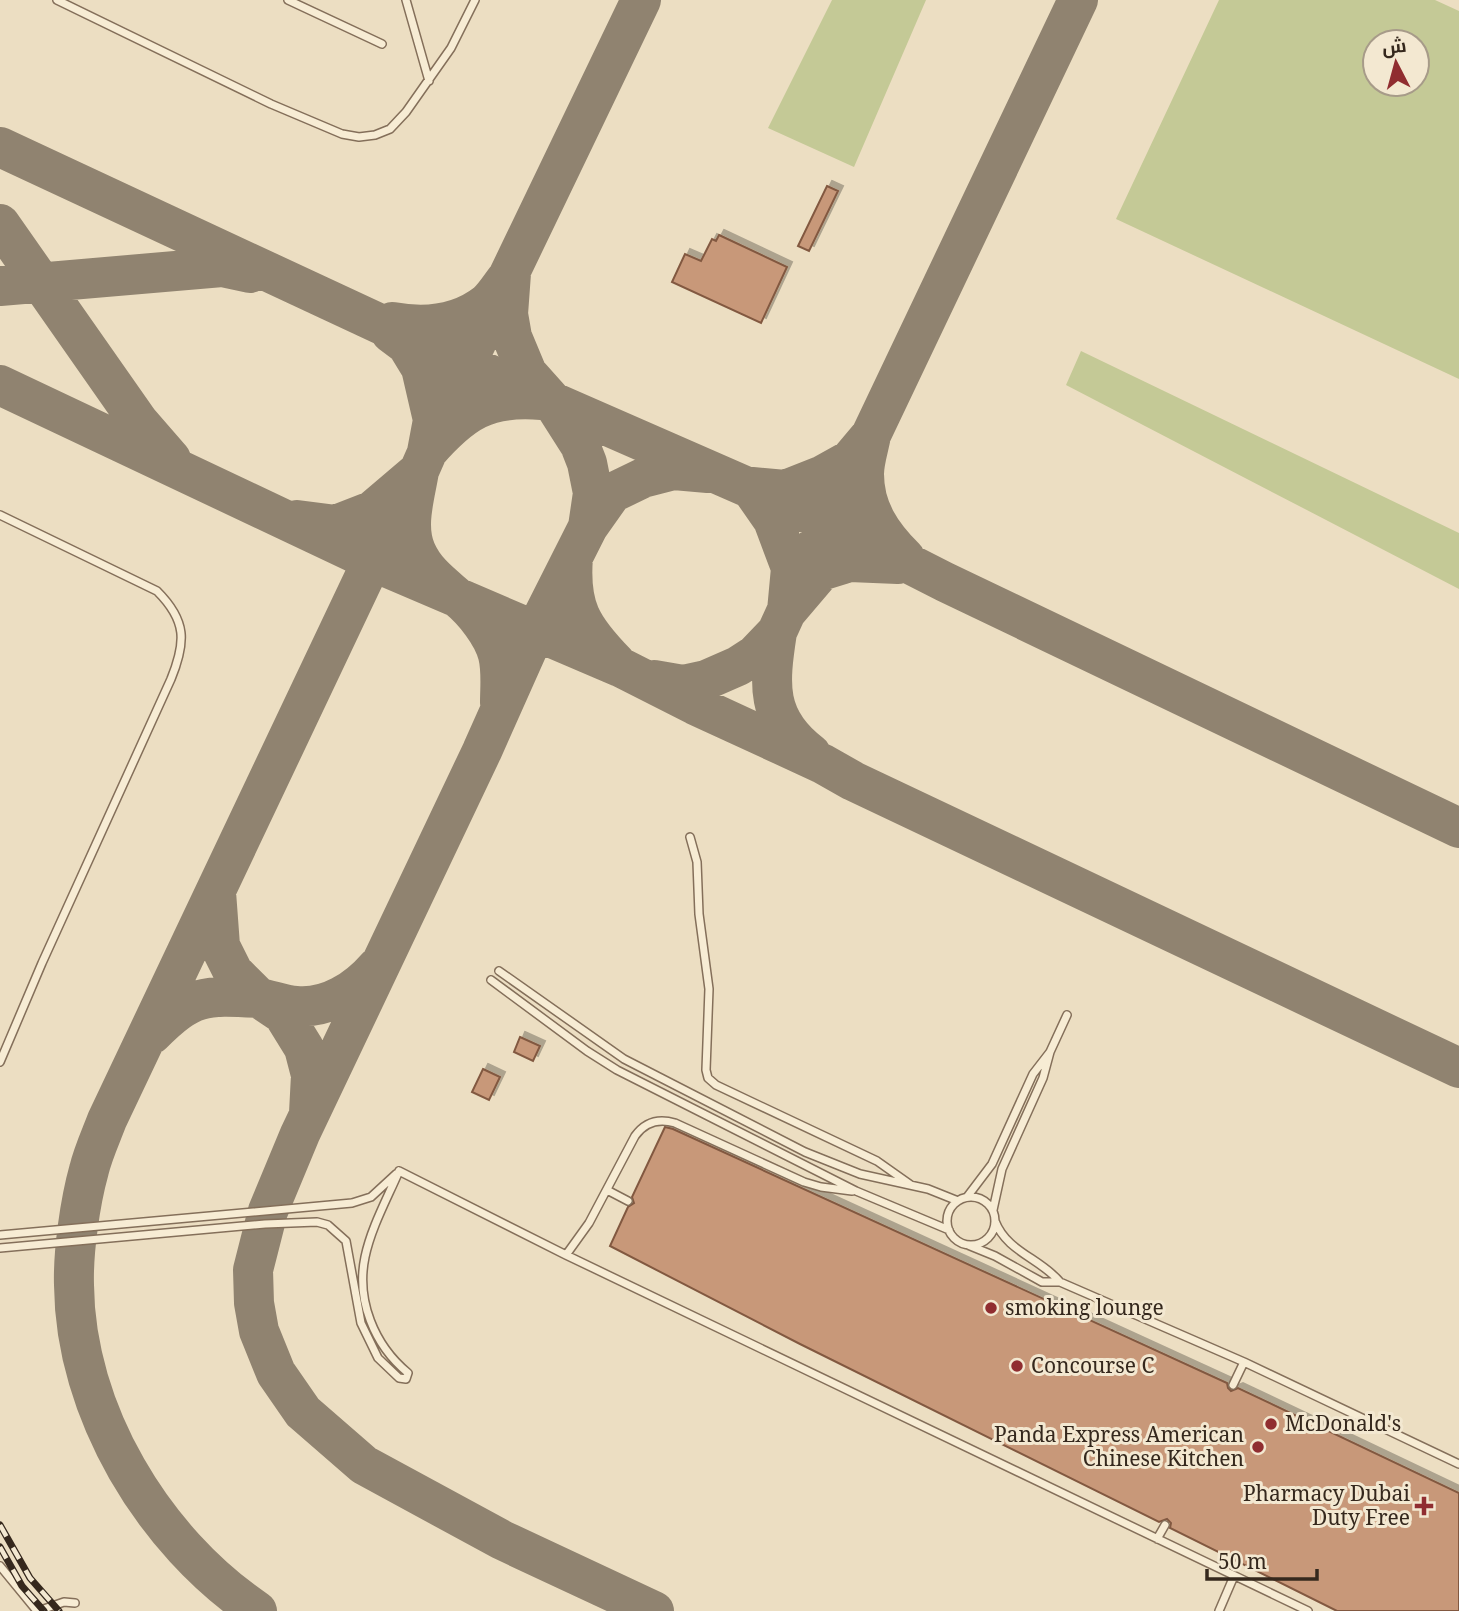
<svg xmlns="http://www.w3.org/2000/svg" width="1459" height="1611" viewBox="0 0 1459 1611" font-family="'Noto Serif',Cairo,serif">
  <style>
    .green { fill: #c4c996; fill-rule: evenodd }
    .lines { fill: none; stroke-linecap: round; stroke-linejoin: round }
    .taxiway { stroke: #908370; stroke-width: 40 }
    .building { fill: #c89879; stroke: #825941; stroke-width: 2; filter: url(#shadow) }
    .service-casing { stroke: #846f5a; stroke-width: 10 }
    .service { stroke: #f7ecd4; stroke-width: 7 }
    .rail-casing { stroke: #35281d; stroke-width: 7 }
    .rail { stroke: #f3e8d1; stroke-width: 4.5; stroke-dasharray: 13; stroke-linecap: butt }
    .poi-dot { fill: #902d30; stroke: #f3e8d1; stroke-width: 2.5 }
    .labels { text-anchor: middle; stroke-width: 6; stroke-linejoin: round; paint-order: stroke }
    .poi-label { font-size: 21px; fill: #35281d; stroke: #f3e8d1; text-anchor: start }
  </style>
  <defs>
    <filter id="shadow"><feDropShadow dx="5" dy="-5" stdDeviation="0" flood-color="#0004"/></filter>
  </defs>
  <rect width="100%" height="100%" fill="#ecdec2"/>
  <path class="green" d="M832,0H926L854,167L768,128Z
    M1219,0H1435L1459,11V379L1116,219ZM1375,42H1417V84H1375Z
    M1081,351L1459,533V589L1066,385Z"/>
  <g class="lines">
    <path class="taxiway" d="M0,147L466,364L827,522L945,582L1459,828
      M0,224L138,421L171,459
      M0,286L222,267L250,273
      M392,322C425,328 459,325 487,303C496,295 503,282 511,273L508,314L512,337L527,373L552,401L580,445L587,463L593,493L588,527
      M391,333L407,345L421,368L433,420L427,452C462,412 487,395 542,400
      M0,385L372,561L620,667L695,705L823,764L853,781L1459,1068
      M750,487L773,520L791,568L787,611L821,571L850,562L898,564
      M752,487L785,490L823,475L850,460L871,435C869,447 864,461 864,474C864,509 881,534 905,558
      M297,520L336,525L372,511L419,471C415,496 405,526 416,551C425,572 442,584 458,598C474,611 493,635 498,655C502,671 500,687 500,703
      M573,557C569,607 581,627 616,663
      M777,632L827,522L871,435L1078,0
      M654,680L683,685L706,680L738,666L755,655L777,632C769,684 765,719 811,754
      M216,892L220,946L233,972L259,998
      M152,1034C192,994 204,995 259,998
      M309,1113L311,1075L304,1048L283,1014L259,998C271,1000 284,1005 296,1006C328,1009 357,990 377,967
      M257,1611C153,1541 75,1411 74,1285C73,1252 80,1202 89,1170C93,1153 101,1136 107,1120L372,561L419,471L466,364L641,0
      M654,1611L502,1540L364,1465L303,1412L276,1373L259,1331L254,1303L253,1270L268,1211L300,1134L482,751L535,632L588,527L612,493L643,478L674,470L708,473"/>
  </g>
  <path class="building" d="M827,186L838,191L809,251L798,246Z
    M719,235L787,267L761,323L672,282L685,254L701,261L712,239L716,241Z
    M520,1037L540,1046L533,1061L514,1052Z
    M483,1069L500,1077L489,1100L472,1092Z
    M665,1127L673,1129L1227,1383L1228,1388L1231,1391L1238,1388L1459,1493V1611H1337L1170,1528L1171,1523L1167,1519L1159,1522L800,1344L610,1246L628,1207L634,1203L632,1197Z"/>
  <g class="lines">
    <g class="service-casing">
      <path id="service" d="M57,0L271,104L342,134L359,137L375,135L390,129L406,112L451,48L475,0
        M288,0L382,44
        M406,0L429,81
        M0,515L157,591C187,621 186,642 171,679L42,963L0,1062
        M690,837L697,862L699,914L709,989L706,1070L708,1078L716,1085L877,1161L911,1185
        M499,971L624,1059L805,1152L860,1174L928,1189L958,1201
        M491,980L587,1051L617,1070L856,1191L949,1230
        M399,1171L566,1255L1308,1611
        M607,1190L628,1201
        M967,1197L992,1164L1033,1074L1050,1052
        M947 1221a24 24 0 1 1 48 0a24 24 0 1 1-48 0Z
        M993,1210L1002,1169L1043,1078L1050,1052L1067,1015
        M995,1221C1007,1252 1040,1258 1060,1282L1244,1362L1459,1464
        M0,1235L352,1203L371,1197L396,1174
        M968,1245L995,1256L1042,1282H1060
        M0,1248L265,1224L317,1222L328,1225L346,1241L361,1323L378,1358L399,1378L406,1379L408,1373C374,1345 356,1300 365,1257C371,1228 387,1199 399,1171
        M566,1255L589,1223L635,1136C645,1122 658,1118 675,1123L804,1182L821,1187L852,1191
        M1233,1385L1244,1362
        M1157,1539L1165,1525
        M0,1566L37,1611
        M38,1611L64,1602L75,1603
        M1219,1611L1234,1576"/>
    </g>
    <use href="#service" class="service"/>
    <g class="rail-casing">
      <path id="rail" d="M0,1525L30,1578L59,1611
        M0,1547L22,1586L44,1611"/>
    </g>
    <use href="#rail" class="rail"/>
  </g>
  <g class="poi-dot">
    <circle cx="991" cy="1308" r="7"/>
    <circle cx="1017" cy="1366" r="7"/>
    <circle cx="1271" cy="1424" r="7"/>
    <circle cx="1258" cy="1447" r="7"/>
    <path d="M1420.5 1495.5h7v7h7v7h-7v7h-7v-7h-7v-7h7z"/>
  </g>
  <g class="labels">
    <g class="poi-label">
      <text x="1005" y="1315">smoking lounge</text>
      <text x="1031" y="1373">Concourse C</text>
      <text x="1285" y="1431">McDonald's</text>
      <text x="1244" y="1442" text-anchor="end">Panda Express American<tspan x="1244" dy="24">Chinese Kitchen</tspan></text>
      <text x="1410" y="1501" text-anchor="end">Pharmacy Dubai<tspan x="1410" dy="24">Duty Free</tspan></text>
    </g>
  </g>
  <g transform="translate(1396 63) rotate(354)"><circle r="33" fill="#f3e8d1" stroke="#a79b89" stroke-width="2"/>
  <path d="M0-5L12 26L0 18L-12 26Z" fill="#902d30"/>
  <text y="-10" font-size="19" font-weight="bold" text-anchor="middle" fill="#35281d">ش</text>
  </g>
  <path d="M1207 1569v10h110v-10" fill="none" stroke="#35281d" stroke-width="3.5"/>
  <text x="1218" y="1569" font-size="21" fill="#35281d" stroke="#f3e8d1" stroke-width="5" paint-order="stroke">50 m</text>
</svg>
